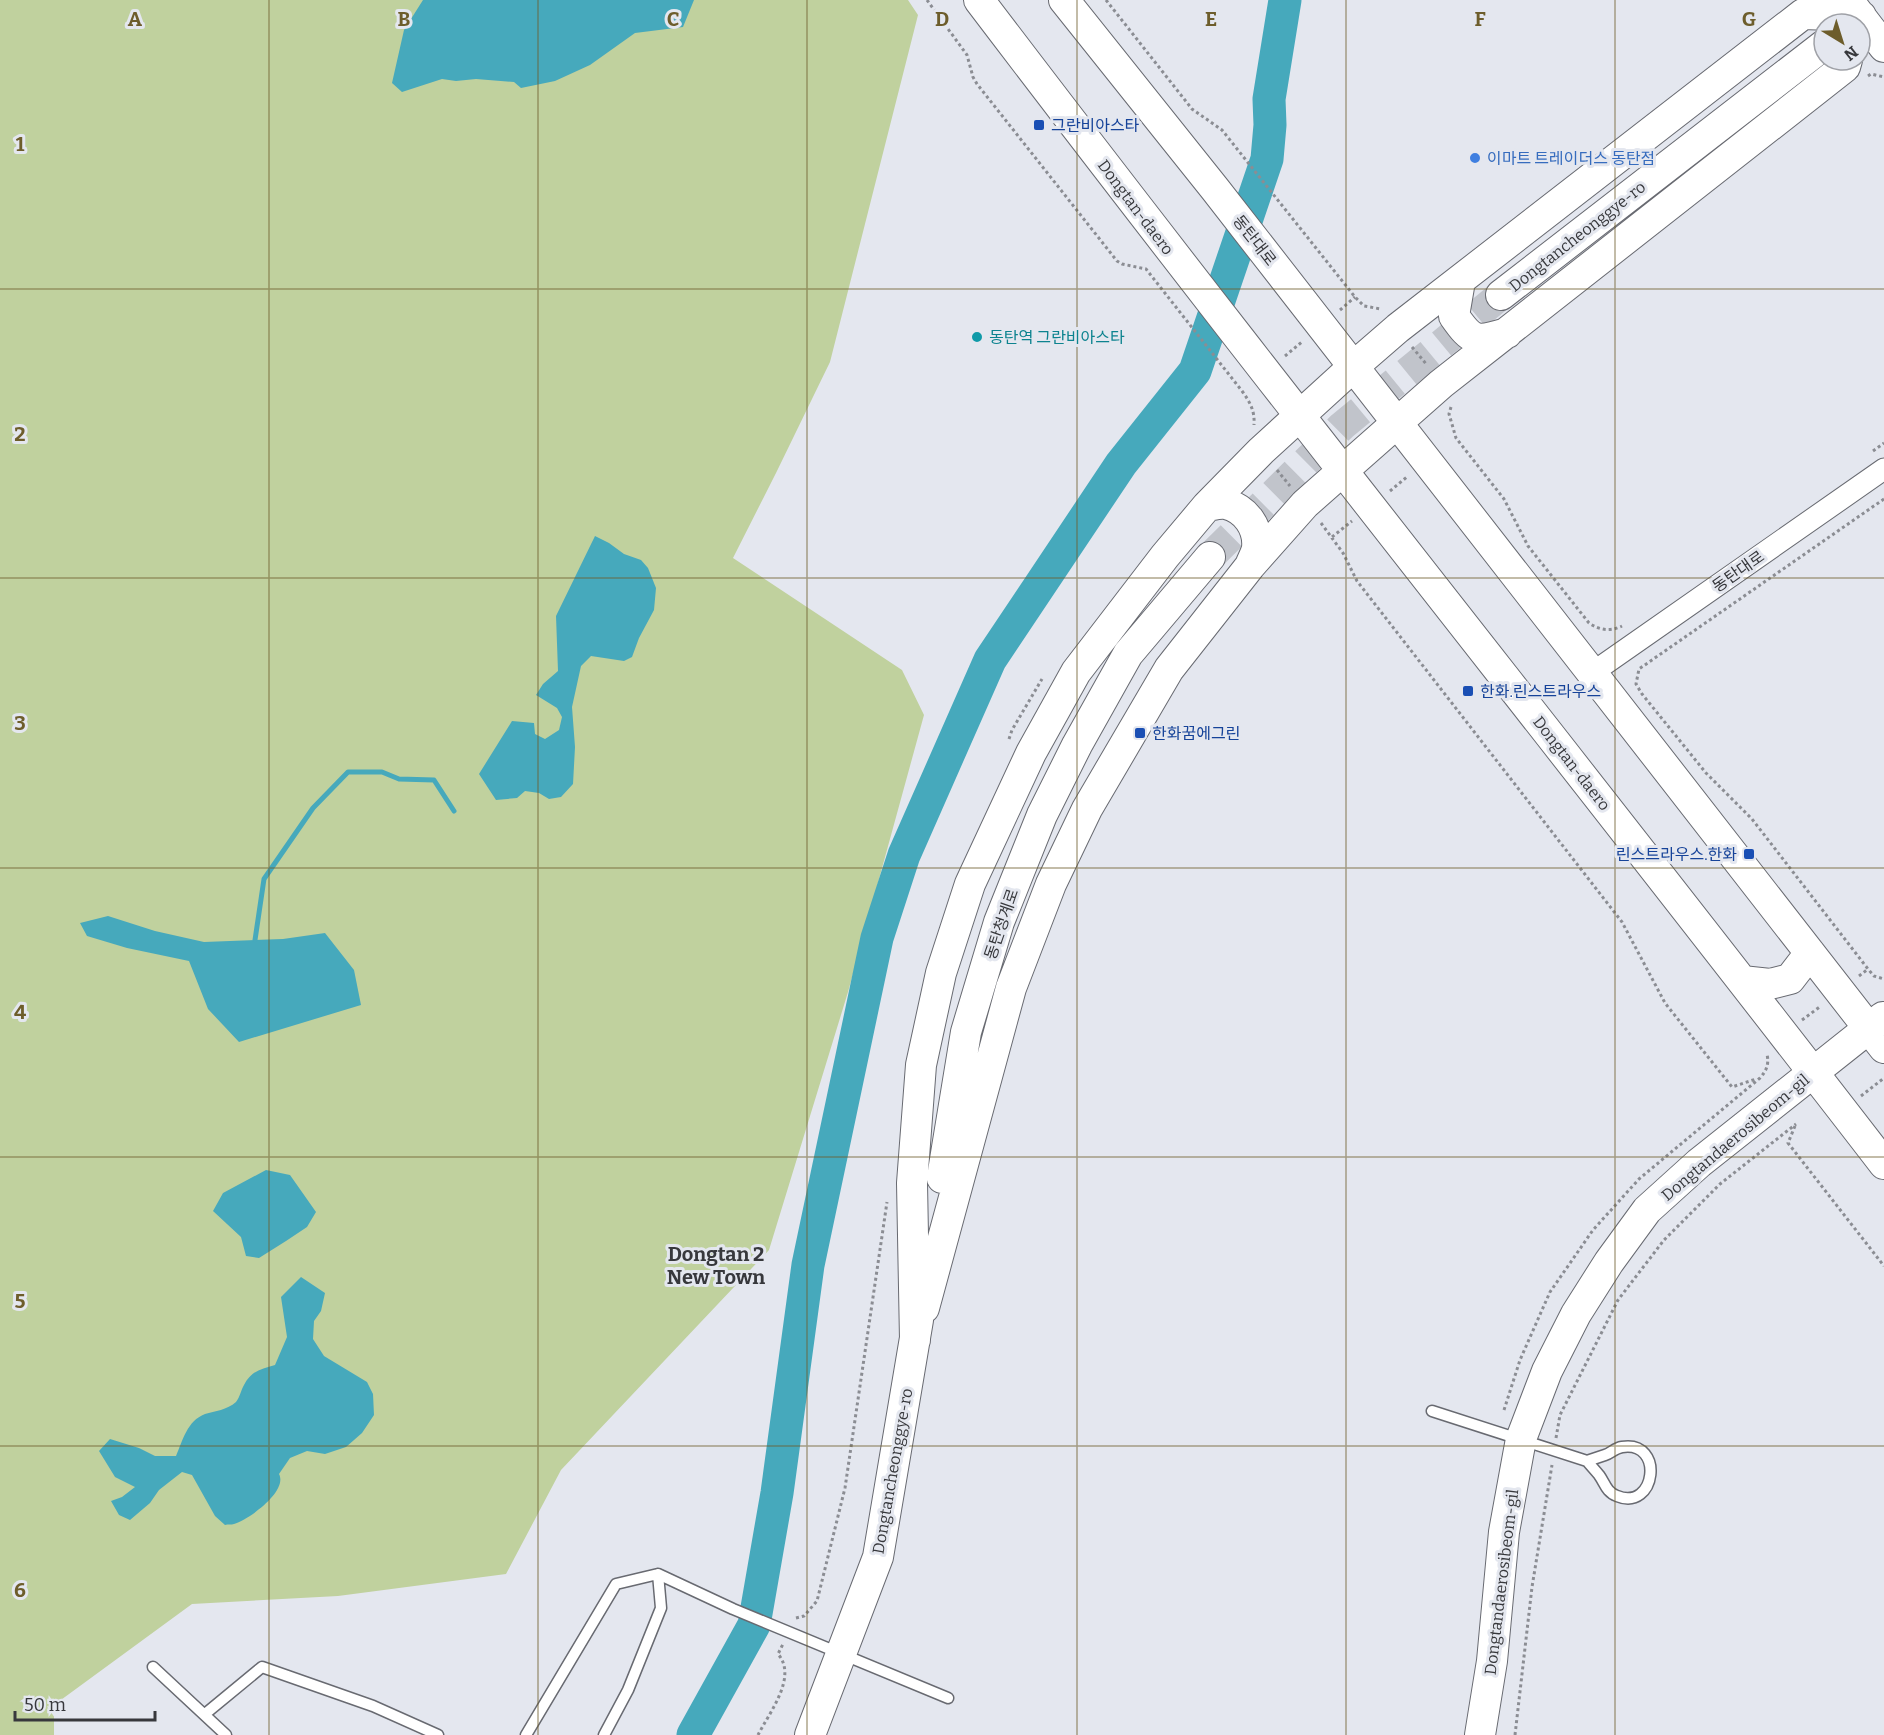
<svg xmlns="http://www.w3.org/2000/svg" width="1884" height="1735" viewBox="0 0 1884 1735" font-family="Bitter,'Noto Sans KR',serif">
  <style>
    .green { fill: #c0d19e }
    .water { fill: #46a9bc }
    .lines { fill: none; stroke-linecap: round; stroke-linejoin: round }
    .stream { stroke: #46a9bc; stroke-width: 5 }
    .river { stroke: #46a9bc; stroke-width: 33 }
    .secondary-tunnel { stroke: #c1c4cb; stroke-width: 30; stroke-dasharray: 30 15; stroke-linecap: butt }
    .lane-casing { stroke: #686a71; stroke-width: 13 }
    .street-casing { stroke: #686a71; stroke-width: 23 }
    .secondary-casing { stroke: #686a71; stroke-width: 32 }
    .path { stroke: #8b8d93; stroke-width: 3; stroke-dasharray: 3 3; stroke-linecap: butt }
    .lane { stroke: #fff; stroke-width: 10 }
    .street { stroke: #fff; stroke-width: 21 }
    .secondary { stroke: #fff; stroke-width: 30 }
    .grid { fill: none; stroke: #6d5d2b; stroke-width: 1.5; stroke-opacity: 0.55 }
    .transit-dot { fill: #1a4fb4; stroke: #e4e7ef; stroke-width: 2 }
    .shop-dot { fill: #3f7fe0; stroke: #e4e7ef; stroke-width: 2 }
    .culture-dot { fill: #0f9aa8; stroke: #e4e7ef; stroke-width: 2 }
    .labels { text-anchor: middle; stroke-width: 6; stroke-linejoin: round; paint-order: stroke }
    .transit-label { font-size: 16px; fill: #164399; stroke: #e4e7ef; text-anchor: start }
    .shop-label { font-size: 16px; fill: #366cbe; stroke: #e4e7ef; text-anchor: start }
    .street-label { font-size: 16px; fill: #37383c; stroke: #e4e7ef }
    .culture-label { font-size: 16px; fill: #0d838f; stroke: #e4e7ef; text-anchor: start }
    .quarter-label { font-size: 20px; font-weight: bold; fill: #37383c; stroke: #e4e7ef }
    .grid-label { font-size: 20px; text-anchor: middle; font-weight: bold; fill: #6d5d2b; stroke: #e4e7ef; stroke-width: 6; stroke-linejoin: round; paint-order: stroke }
  </style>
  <rect width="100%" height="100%" fill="#e4e7ef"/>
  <path class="green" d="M0,0H908L918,15L830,362L776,473L733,558L902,670L924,715L848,992L769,1250L561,1470L506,1574L338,1596L192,1604L54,1705V1735H0Z"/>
  <path class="water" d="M423,0H694L683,27L635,33L590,65L555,81L521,88L514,82L476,79L456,81L442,79L402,92L392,83L404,30Z
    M595,536L609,543L624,554L641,560L648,568L656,588L654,610L639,638L632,657L624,661L591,656L581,666L572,707L575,747L573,784L561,797L549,799L539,793L525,791L517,798L496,800L479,774L512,721L534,723L535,734L545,739L559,730L562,717L557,708L536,695L543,684L558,671L556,616Z
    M108,916L155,931L204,942L283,939L325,933L354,970L361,1005L239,1042L208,1009L189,961L127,948L87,936L80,923Z
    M266,1170L290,1175L316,1212L307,1227L286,1241L259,1258L246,1256L241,1237L213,1211L223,1193Z
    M301,1277L325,1293L321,1311L314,1321L313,1339L324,1356L367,1382L373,1394L374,1415L362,1433L346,1447L325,1454L307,1451L290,1458L279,1474C288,1491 250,1519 234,1524C231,1525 228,1524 225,1525L215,1516L192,1475L182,1472L159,1490L150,1503L130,1520L119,1515L111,1501L122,1497L135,1487L115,1477L99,1451L110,1439L139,1448L155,1456H176C183,1440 187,1421 205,1414C215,1411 227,1410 236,1402C240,1397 241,1390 244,1385C251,1371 261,1369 275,1365L287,1337L281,1297Z"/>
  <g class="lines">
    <path class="stream" d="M255,940L264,879L313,808L348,772H382L399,779L434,780L454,811"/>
    <path class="river" d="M693,1735L754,1625L777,1493L808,1265L877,938L904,855L990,660L1121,464L1195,371L1267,159L1270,125L1269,99L1285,0"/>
    <path class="secondary-tunnel" d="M1210,557L1342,426L1501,295"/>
    <g class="lane-casing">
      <path id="lane" d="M1432,1411L1587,1461C1591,1466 1595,1470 1599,1475C1605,1483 1606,1492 1617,1496C1656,1512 1665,1440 1622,1447C1615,1448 1611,1453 1605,1455C1599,1457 1593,1459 1587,1461
        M153,1667L226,1735
        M205,1714L262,1667L373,1706L438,1735
        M526,1735L616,1584L658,1574L733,1609L948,1698
        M604,1735L628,1690L661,1608L658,1574"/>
    </g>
    <g class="street-casing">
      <path id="street" d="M1592,673L1884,469"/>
    </g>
    <g class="secondary-casing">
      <path id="secondary" d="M979,0C1276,391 1584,775 1884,1164
        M1064,0L1215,189L1884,1048
        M1848,0L1884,47
        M1460,281L1454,316C1473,343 1476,342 1507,333
        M1501,295L1824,45
        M1207,506C1213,505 1220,503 1226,504C1246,509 1259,528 1257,548C1256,554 1252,560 1250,566
        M1742,981L1770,984L1790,979L1810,953
        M942,1178L966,1032L999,922L1042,815L1077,745L1128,654L1210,557
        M924,1308L1011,988L1051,884L1087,809L1169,669L1250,566L1305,504L1441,384L1845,67L1847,60
        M915,1340L912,1183L921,1065L941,973L970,884L1031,753L1076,672L1165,556L1207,506L1261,451L1353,367L1398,328L1803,14L1861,16
        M810,1735L878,1557L918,1320
        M1480,1735L1492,1661L1504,1532L1521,1439L1547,1371L1576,1314L1609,1262L1647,1210L1699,1163L1883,1017"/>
    </g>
    <path class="path" d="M927,0L967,55L973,77L977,84L1117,261L1122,264L1146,269L1242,391C1250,402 1255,411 1254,425
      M1106,0L1192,109L1222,130L1355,297L1364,306L1381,309
      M1868,76L1871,74L1884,77
      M1340,310L1355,297
      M1412,347L1427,365
      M1285,356L1303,341
      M1451,407L1449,414L1456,438L1504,499L1528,546L1589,623C1599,630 1610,632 1622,626
      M1873,451L1884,443
      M1277,470L1290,486
      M1390,491L1408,476
      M1884,499L1639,669L1636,684L1642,694L1706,773L1752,819L1868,969L1874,976L1884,979
      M1321,523L1343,553L1357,581L1622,922L1665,1003L1732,1087L1756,1079
      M1332,537L1352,521
      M1009,739L1012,730L1042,679
      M1859,976L1868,969
      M1802,1020L1821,1006
      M1861,1096L1884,1078
      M1795,1126L1788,1143L1884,1266
      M1504,1410L1520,1360L1550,1292L1593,1230L1639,1179L1760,1078C1767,1070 1769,1064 1767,1054
      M1556,1438L1560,1415L1618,1300L1664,1240L1720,1184L1796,1124
      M796,1618L804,1616L817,1601L845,1488L887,1202
      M758,1735C769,1713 798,1677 778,1654L783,1644
      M1515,1735L1532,1587L1552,1465"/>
    <use href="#lane" class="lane"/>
    <use href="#street" class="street"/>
    <use href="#secondary" class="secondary"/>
  </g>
  <path class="grid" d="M269,0V1735M538,0V1735M807,0V1735M1077,0V1735M1346,0V1735M1615,0V1735M0,289H1884M0,578H1884M0,868H1884M0,1157H1884M0,1446H1884"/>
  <g class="transit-dot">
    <rect x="1033" y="119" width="12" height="12" rx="3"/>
    <rect x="1462" y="685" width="12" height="12" rx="3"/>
    <rect x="1134" y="727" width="12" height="12" rx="3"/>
    <rect x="1743" y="848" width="12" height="12" rx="3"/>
  </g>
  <circle class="shop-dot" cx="1475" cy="158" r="6"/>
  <circle class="culture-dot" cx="977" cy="337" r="6"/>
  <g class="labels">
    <g class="transit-label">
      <text x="1051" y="131">그란비아스타</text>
      <text x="1480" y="697">한화.린스트라우스</text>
      <text x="1152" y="739">한화꿈에그린</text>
      <text x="1737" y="860" text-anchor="end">린스트라우스.한화</text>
    </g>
    <g class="shop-label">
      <text x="1487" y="164">이마트 트레이더스 동탄점</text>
    </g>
    <g class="street-label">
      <text transform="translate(1136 207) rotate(53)" y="6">Dongtan-daero</text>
      <text transform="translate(1577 236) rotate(-38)" y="6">Dongtancheonggye-ro</text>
      <text transform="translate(1255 240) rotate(52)" y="6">동탄대로</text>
      <text transform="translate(1738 571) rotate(-35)" y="6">동탄대로</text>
      <text transform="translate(1572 763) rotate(52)" y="6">Dongtan-daero</text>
      <text transform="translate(1001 924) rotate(-71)" y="6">동탄청계로</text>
      <text transform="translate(1735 1137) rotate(-40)" y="6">Dongtandaerosibeom-gil</text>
      <text transform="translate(892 1471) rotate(-80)" y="6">Dongtancheonggye-ro</text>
      <text transform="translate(1501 1582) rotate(-83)" y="6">Dongtandaerosibeom-gil</text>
    </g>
    <g class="culture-label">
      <text x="989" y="343">동탄역 그란비아스타</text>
    </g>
    <g class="quarter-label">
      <text x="716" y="1261">Dongtan 2<tspan x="716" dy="23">New Town</tspan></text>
    </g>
  </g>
  <g class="grid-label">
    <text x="135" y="26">A</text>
    <text x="404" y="26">B</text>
    <text x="673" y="26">C</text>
    <text x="942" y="26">D</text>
    <text x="1211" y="26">E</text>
    <text x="1480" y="26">F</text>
    <text x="1749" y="26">G</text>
    <text x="20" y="151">1</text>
    <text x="20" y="441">2</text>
    <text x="20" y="730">3</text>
    <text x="20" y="1019">4</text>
    <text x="20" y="1308">5</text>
    <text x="20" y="1597">6</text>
  </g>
  <g transform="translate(1842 42) rotate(142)"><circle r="28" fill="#e4e7ef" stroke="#9fa1a7" stroke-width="1.5"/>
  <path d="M0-4.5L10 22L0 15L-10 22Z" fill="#6d5d2b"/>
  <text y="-9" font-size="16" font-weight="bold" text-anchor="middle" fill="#37383c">N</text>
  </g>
  <path d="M15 1711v9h140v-9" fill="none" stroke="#37383c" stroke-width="3"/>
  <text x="24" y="1711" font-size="18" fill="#37383c" stroke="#e4e7ef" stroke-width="4.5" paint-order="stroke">50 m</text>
</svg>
